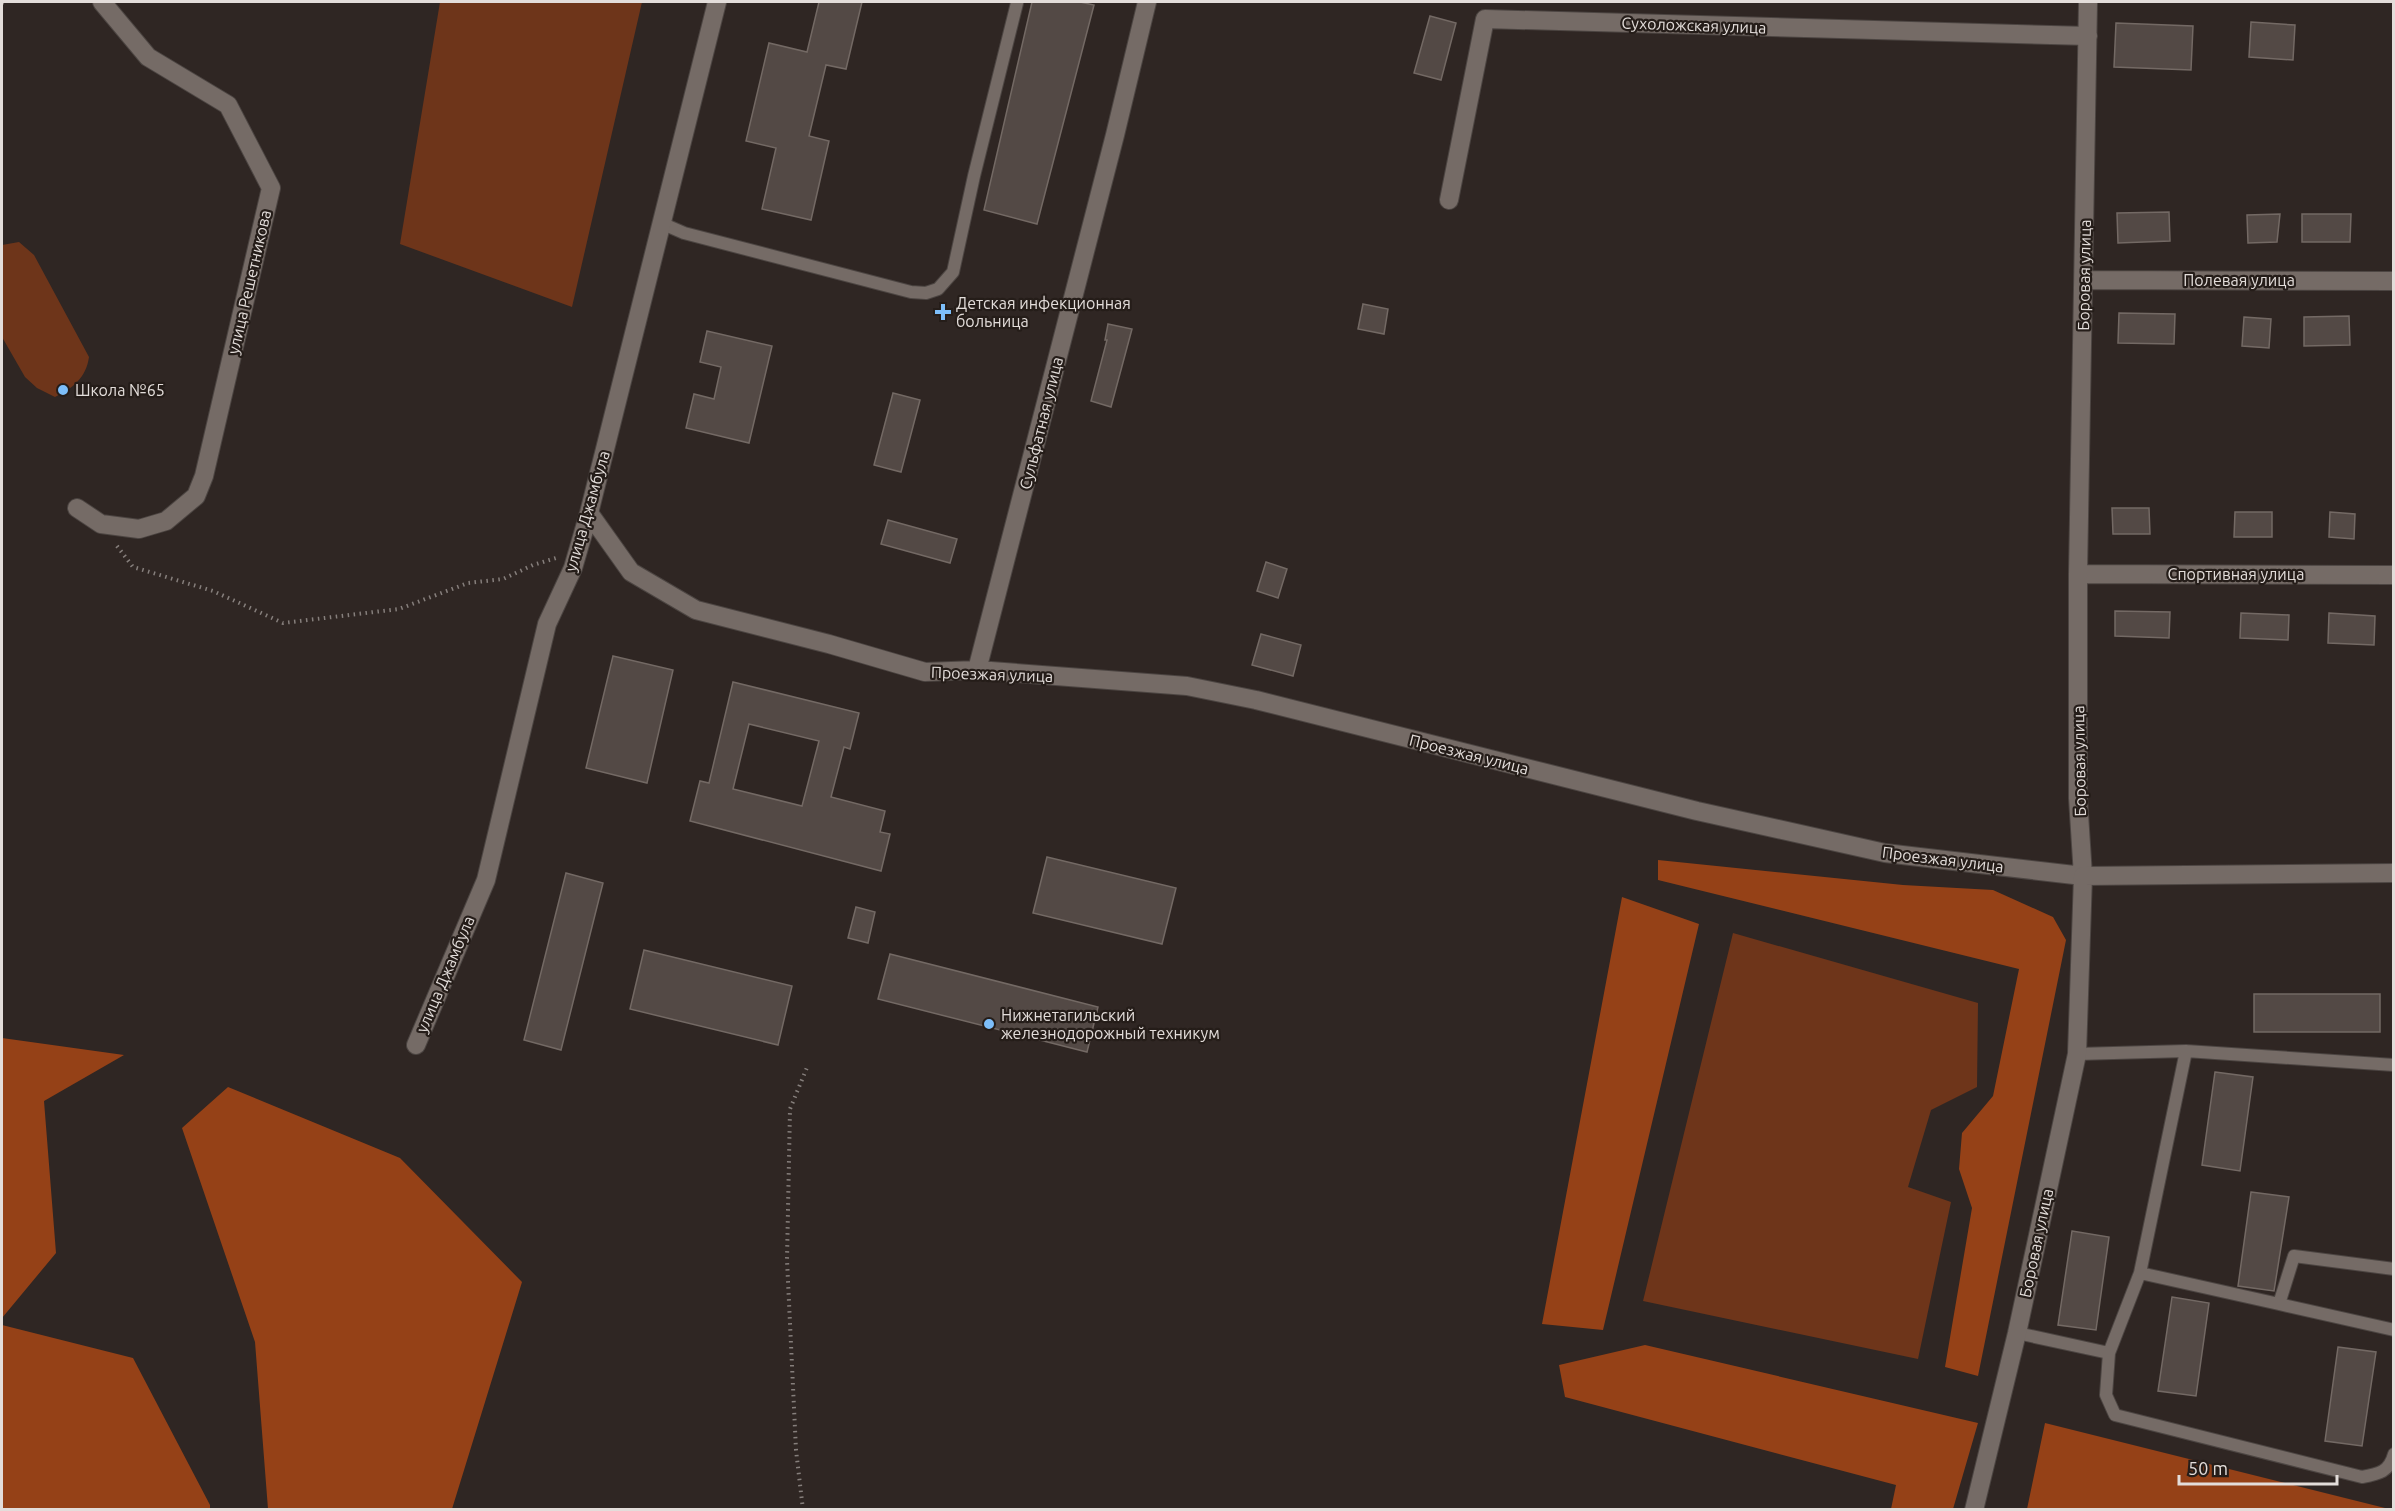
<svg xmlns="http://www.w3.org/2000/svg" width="2395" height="1511" viewBox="0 0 2395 1511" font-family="Ubuntu,sans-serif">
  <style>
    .green { fill: #6e351a }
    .forest { fill: #954117 }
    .building { fill: #534945; stroke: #736964; stroke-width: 1.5; fill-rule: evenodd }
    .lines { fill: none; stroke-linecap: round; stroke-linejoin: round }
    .lane-casing { stroke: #4c4542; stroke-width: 14 }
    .street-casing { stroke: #4c4542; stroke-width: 20 }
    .secondary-casing { stroke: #4c4542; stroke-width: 20 }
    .path { stroke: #867f7c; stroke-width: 4; stroke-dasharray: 1.5 4.5; stroke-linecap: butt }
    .lane { stroke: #756b66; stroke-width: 12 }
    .street { stroke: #756b66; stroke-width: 18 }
    .secondary { stroke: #756b66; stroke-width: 18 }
    .poi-dot { fill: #7dbef9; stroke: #251d19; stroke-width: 2 }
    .labels { text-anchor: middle; stroke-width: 4.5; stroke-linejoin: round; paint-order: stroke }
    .street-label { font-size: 16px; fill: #e3ddda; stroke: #251d19 }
    .poi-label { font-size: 16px; fill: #e3ddda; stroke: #251d19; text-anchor: start }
  </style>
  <rect width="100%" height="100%" fill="#2f2623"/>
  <path class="green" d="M440,2H642L572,307L400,244Z
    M19,242L34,255L89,357C86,378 73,388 55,397L37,388L25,377L2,337V245Z
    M1733,933L1978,1003L1977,1087L1931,1110L1908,1187L1951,1202L1918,1359L1643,1301Z"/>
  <path class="forest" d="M1658,860L1903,885L1993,890L2053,917L2066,940L1978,1376L1945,1367L1972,1208L1959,1169L1962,1133L1993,1096L2019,969L1658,880Z
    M1622,897L1699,924L1603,1330L1542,1324Z
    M2,1038L124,1055L44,1101L56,1253L2,1318Z
    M228,1087L400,1158L522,1282L452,1509H268L255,1342L182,1128Z
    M2,1325L133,1358L210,1505V1509H2Z
    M1645,1345L1978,1423L1953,1509H1891L1896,1485L1565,1397L1559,1365Z
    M2045,1423L2389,1509H2027Z"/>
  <path class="building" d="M819,2H862L846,69L826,65L809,136L829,141L811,220L762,209L776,148L746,141L769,43L807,52Z
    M1032,2H1080L1094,5L1037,224L984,210Z
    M1430,16L1456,23L1441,80L1414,73Z
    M2251,22L2295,25L2293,60L2249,57Z
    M2116,23L2193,26L2191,70L2114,67Z
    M2169,212L2170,241L2118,243L2117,213Z
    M2280,214L2277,242L2248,243L2247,215Z
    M2302,214H2351L2350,242H2302Z
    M1363,304L1388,309L1384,334L1358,329Z
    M2119,313L2175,314L2174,344L2118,343Z
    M2349,316L2350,345L2304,346V317Z
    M2244,317L2271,319L2269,348L2242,346Z
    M1108,324L1132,329L1111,407L1091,401L1107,340H1105Z
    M707,331L772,346L749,443L686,428L694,394L714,399L721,367L700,362Z
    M893,393L920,400L901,472L874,465Z
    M2112,508H2149L2150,534H2113Z
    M2235,512H2272V537H2234Z
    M2330,512L2355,514L2354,539L2329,537Z
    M888,520L957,539L950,563L881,544Z
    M1266,562L1287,569L1278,598L1257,591Z
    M2115,611L2170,612L2169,638L2115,636Z
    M2241,613L2289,615L2288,640L2240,638Z
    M2329,613L2375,616L2374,645L2328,643Z
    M1261,634L1301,645L1293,676L1252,665Z
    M613,656L673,670L647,783L586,768Z
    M733,682L859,713L850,749L844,747L831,797L885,811L880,832L890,834L881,871L690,821L700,781L709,783ZM749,724L819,741L802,806L733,789Z
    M1047,857L1176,888L1162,944L1033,913Z
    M566,873L603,883L561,1050L524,1040Z
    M856,907L875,912L868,943L848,938Z
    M644,950L792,986L778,1045L630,1009Z
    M890,954L1098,1007L1087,1052L878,999Z
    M2254,994H2380V1032H2254Z
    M2215,1072L2253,1077L2240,1171L2202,1165Z
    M2251,1192L2289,1197L2274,1291L2238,1286Z
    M2072,1231L2109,1237L2096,1330L2058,1325Z
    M2172,1297L2209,1303L2196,1396L2158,1391Z
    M2338,1347L2376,1352L2362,1446L2325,1441Z"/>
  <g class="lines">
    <g class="lane-casing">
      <path id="lane" d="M661,223L684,233L911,292L926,293L938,289L953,272L974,176L1017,3
        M2077,1054L2186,1051L2394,1065
        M2394,1269L2294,1256L2279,1304L2394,1330
        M2140,1273L2279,1304
        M2017,1333L2109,1353L2140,1273L2186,1051
        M2109,1353L2106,1395L2115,1415L2362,1477C2379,1474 2389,1472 2394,1454"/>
    </g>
    <g class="street-casing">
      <path id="street" d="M1449,200L1485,19L2088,36
        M2084,280L2394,281
        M77,508L101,524L139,529L166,521L196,496L204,476L271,188L228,105L148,57L102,2
        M589,513L631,572L696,610L829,644L925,672L977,670L1187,686L1256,700L1697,811L1885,853L2083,876L2078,798V574L2088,2
        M2078,574L2394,575
        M977,670L1115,135L1147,2
        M416,1045L486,880L547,624L573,568L589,513L717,2"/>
    </g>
    <g class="secondary-casing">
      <path id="secondary" d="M1974,1510L2017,1333L2077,1054L2083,876L2394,873"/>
    </g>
    <path class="path" d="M2,3L4,2
      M117,546L133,567L213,591L283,623L399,609L468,583L503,579L533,565L556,558
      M803,1510L796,1450L787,1260L790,1109L808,1065"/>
    <use href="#lane" class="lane"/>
    <use href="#street" class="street"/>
    <use href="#secondary" class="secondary"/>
  </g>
  <g class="poi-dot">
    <path d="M940 303h6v6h6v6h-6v6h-6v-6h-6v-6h6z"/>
    <circle cx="63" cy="390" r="6"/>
    <circle cx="989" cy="1024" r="6"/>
  </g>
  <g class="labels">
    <g class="street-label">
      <text transform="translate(1694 25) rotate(2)" y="6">Сухоложская улица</text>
      <text transform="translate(2084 275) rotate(-89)" y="6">Боровая улица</text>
      <text x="2239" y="286">Полевая улица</text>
      <text transform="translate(249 282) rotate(-77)" y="6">улица Решетникова</text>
      <text transform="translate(1041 423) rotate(-76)" y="6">Сульфатная улица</text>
      <text transform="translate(587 511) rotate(-74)" y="6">улица Джамбула</text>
      <text x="2236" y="580">Спортивная улица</text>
      <text transform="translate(992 674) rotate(2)" y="6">Проезжая улица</text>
      <text transform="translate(1469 754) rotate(14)" y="6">Проезжая улица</text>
      <text transform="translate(2079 761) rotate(-91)" y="6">Боровая улица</text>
      <text transform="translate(1943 859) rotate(7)" y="6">Проезжая улица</text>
      <text transform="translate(445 974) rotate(-67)" y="6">улица Джамбула</text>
      <text transform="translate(2036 1243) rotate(-78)" y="6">Боровая улица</text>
    </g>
    <g class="poi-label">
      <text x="956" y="309">Детская инфекционная<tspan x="956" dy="18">больница</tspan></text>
      <text x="75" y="396">Школа №65</text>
      <text x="1001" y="1021">Нижнетагильский<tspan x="1001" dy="18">железнодорожный техникум</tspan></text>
    </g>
  </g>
  <rect width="2395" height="1511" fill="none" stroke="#e3ddda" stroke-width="6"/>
  <path d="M2179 1475v9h158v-9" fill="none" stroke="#e3ddda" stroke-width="3"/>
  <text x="2188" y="1475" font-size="18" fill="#e3ddda" stroke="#251d19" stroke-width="4.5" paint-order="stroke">50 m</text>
</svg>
